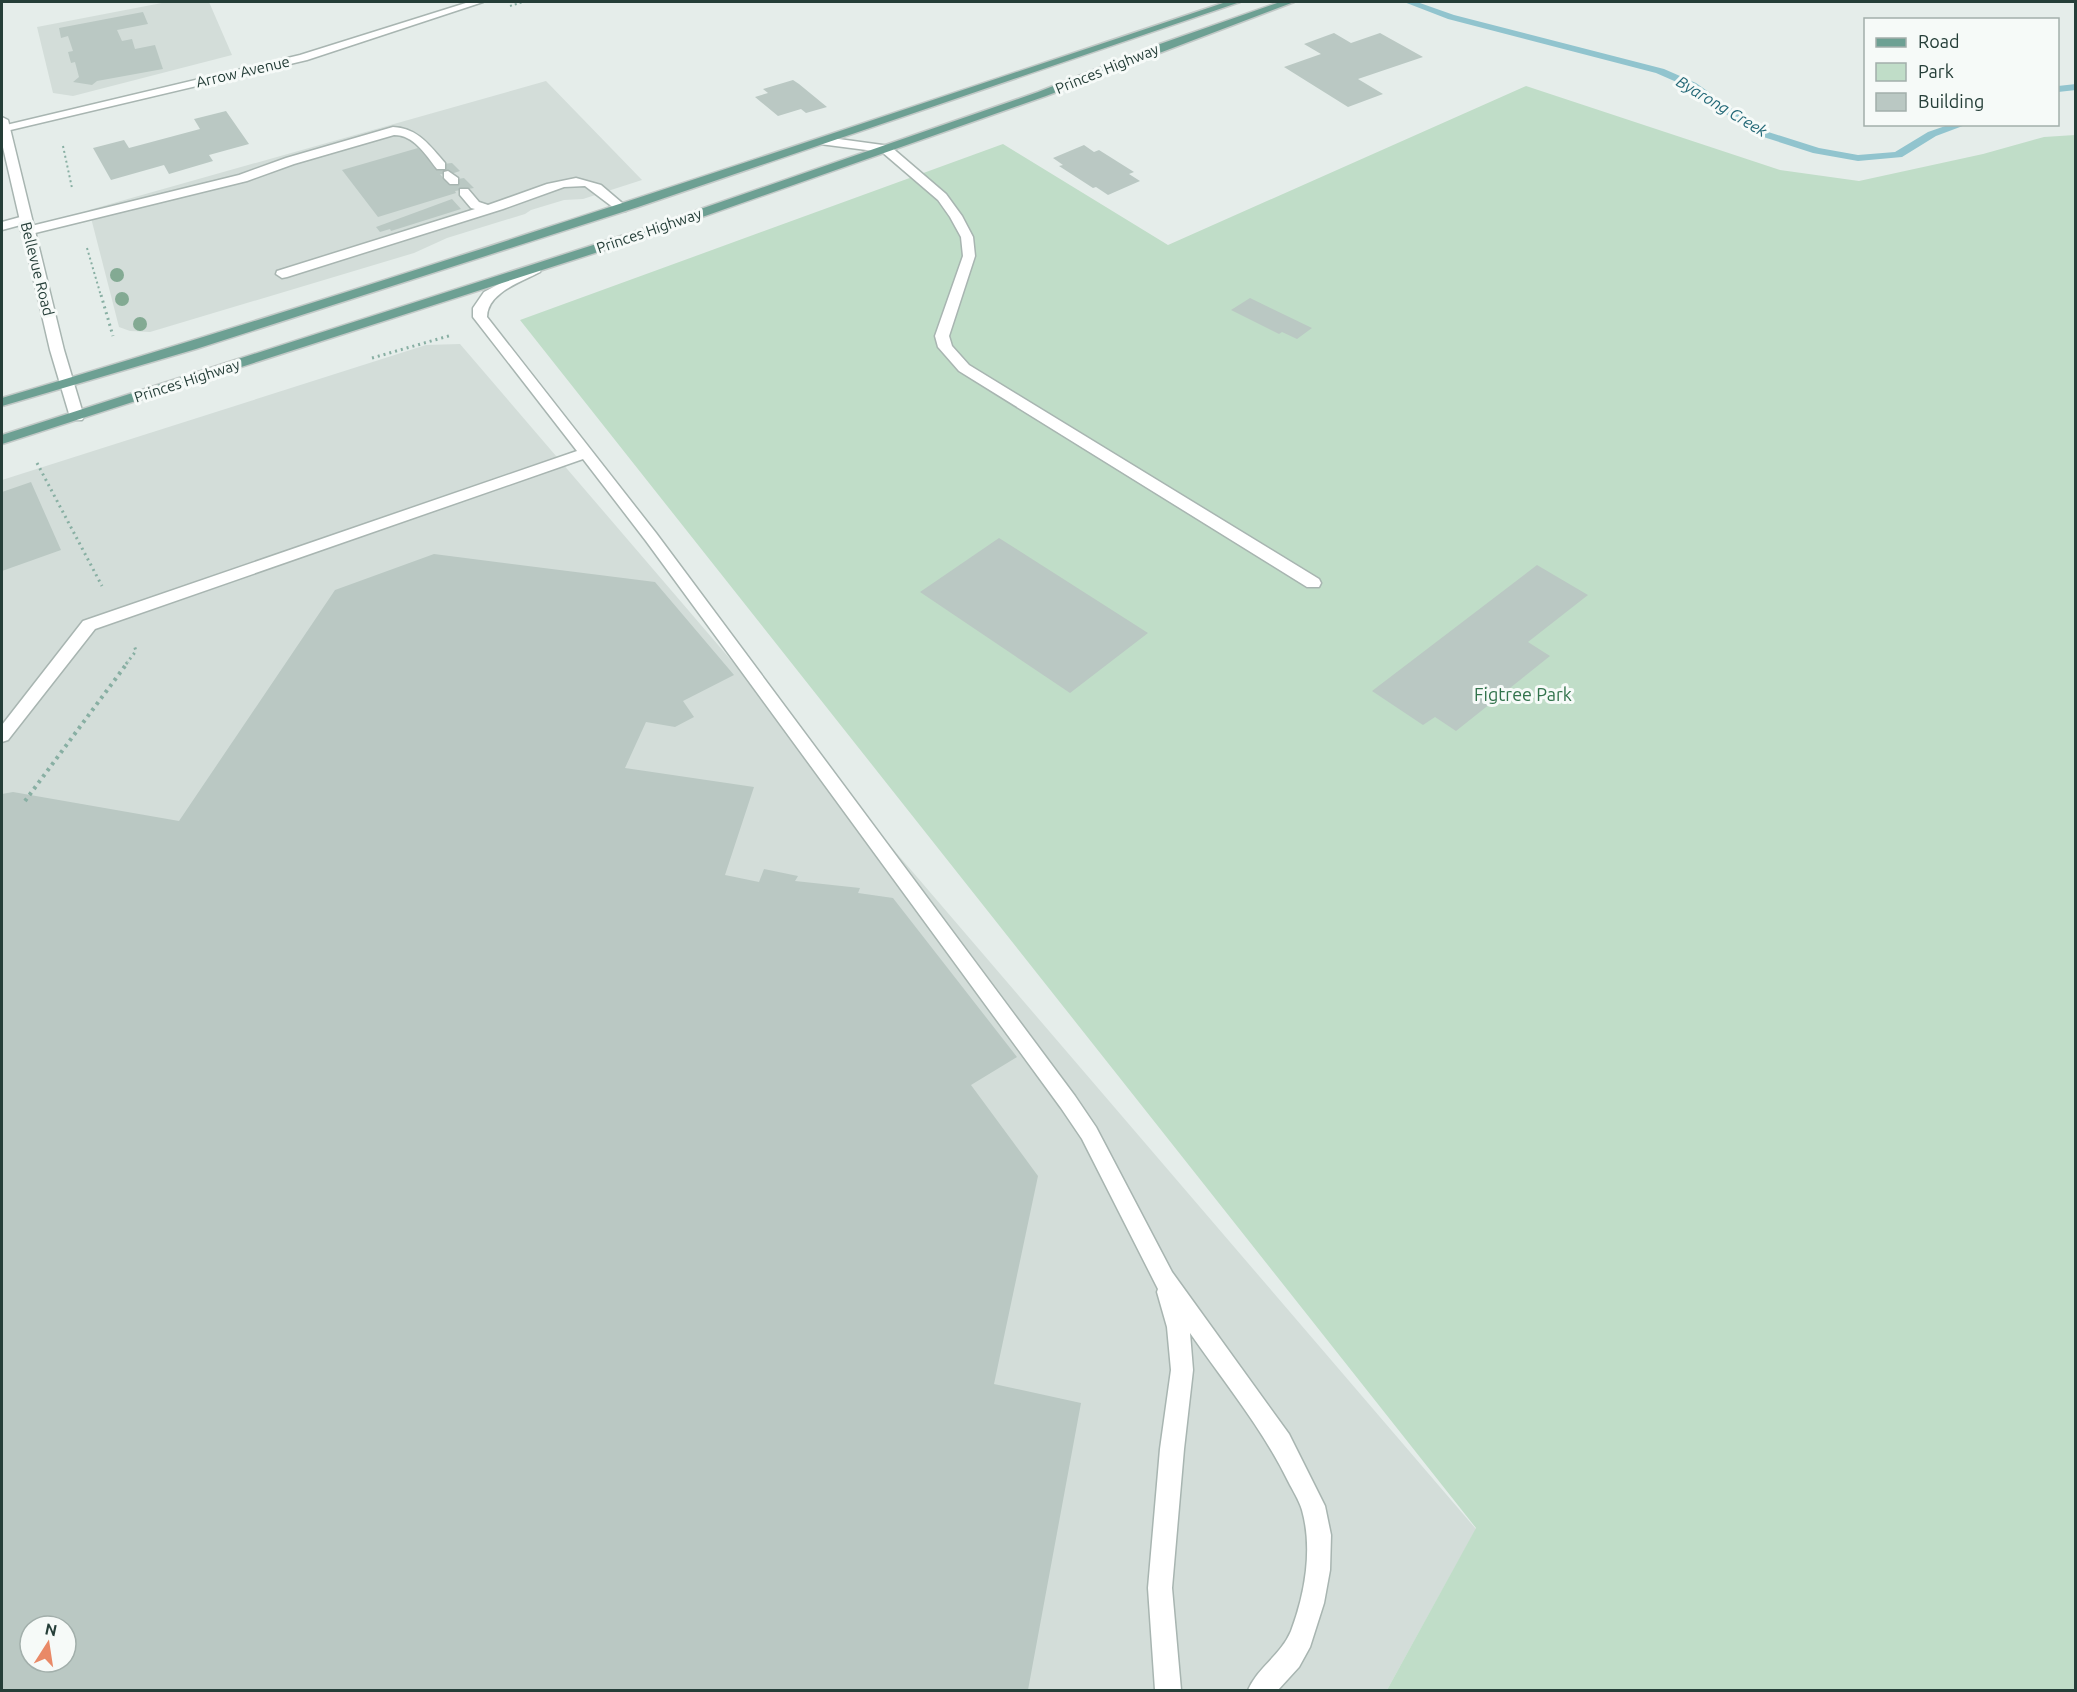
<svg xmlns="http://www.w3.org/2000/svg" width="2077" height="1692" viewBox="0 0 2077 1692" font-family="Ubuntu,sans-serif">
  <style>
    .built { fill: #d3ddd9; fill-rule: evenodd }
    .green { fill: #c0ddc8 }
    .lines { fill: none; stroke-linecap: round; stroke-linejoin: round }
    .stream { fill: #91c4ce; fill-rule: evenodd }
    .building { fill: #bac8c3; fill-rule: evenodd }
    .service-casing { stroke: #a8b5b1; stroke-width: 3 }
    .minor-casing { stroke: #a8b5b1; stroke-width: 3 }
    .tertiary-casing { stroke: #a8b5b1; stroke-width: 3 }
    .primary-casing { stroke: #c2c9c7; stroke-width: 3 }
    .path-far2 { stroke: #88afa3; stroke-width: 2; stroke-dasharray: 2 3; stroke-linecap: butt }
    .path-far1 { stroke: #88afa3; stroke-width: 3; stroke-dasharray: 2 4; stroke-linecap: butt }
    .path { stroke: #88afa3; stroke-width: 4; stroke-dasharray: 3 4.5; stroke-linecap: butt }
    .service { fill: #fff; fill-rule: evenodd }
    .minor { fill: #fff; fill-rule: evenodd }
    .tertiary { fill: #fff; fill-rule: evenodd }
    .primary { fill: #6da093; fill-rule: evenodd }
    .tree { fill: #83aa93 }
    .labels { text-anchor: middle; stroke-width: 6; stroke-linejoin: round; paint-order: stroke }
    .far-street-label { font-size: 15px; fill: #253e38; stroke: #f6faf8 }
    .far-water-label { font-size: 16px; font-style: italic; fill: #236877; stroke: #f6faf8 }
    .park-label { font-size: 18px; fill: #32734c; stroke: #f6faf8 }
  </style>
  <rect width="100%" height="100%" fill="#e5edea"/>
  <path class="built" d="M167,2H209L232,55L73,96L53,93L37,27Z
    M546,81L642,180L583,199L564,200L531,210L525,214L447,238L414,253L150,332L130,331L119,327L89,210Z
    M460,344L1476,1529L1387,1690H2V480L426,345ZM30,1626H66V1662H30Z"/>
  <path class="green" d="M1526,86L1780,170L1859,181L1983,154L2044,137L2075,135V1690H1387L1476,1528L520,320L1003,144L1168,245Z"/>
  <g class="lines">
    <path class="stream" d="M1404,2H1417L1454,15L1664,69L1696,83L1762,130L1819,148L1858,155L1895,152L1928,132L1951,124H1968L1936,136L1902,157L1858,161L1813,153L1754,134L1688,87L1656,73L1448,19Z
      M2076,84V90L2058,92V86Z"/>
  </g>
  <path class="building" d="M143,12L148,24L117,30L122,41L132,39L135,49L155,45L163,69L97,81L92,85L73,82L79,77L75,62L71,63L68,52L73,51L68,36L61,38L59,28Z
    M1334,33L1351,43L1380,33L1423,57L1358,79L1383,94L1348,107L1284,67L1321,54L1304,44Z
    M793,80L799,84L827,107L806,113L801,109L778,116L755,97L768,93L763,89Z
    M226,111L249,144L209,155L213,161L169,174L164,165L111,180L93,148L124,140L129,148L200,129L194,119Z
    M1084,145L1094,152L1099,150L1134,172L1129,174L1140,181L1108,195L1096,187L1093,188L1059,166L1063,165L1053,158Z
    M418,148L433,165L452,163L460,171L448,175L440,174L446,181L464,178L474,188L455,191L456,193L378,217L342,170Z
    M452,199L461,209L391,231L390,229L380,232L376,227Z
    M1250,298L1312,328L1297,339L1282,332L1279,334L1231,310Z
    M31,482L61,550L2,571V492Z
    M999,538L1148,633L1070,693L920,592Z
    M434,554L655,582L734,675L683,701L694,717L675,727L646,722L625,768L754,787L725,875L759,882L764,869L798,876L795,881L860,888L858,893L893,898L1017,1057L971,1085L1038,1176L994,1384L1081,1403L1028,1690H2V794L13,792L179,821L335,590ZM30,1626H66V1662H30Z
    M1537,565L1588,595L1528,642L1550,656L1456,731L1435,717L1423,725L1372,691Z"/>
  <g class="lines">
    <g class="service-casing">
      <path id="service" d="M393,127C418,128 430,146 445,163V169H437C425,154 414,135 394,135L294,164L247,181L27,235L21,231L23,228L239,175L286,158Z
        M824,137L890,146L946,194L962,216L973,237L975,256L949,336L952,346L969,365L1319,579L1321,583L1319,587H1307L959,371L938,347L935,336L963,256L961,237L950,217L938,200L882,152L820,144L818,141Z
        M448,171L458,178V184H450L444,178V172Z
        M576,178L601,185L628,208L626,211H618L585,186L564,187L503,209L287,277L282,278L276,274L277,271L475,209L471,208L460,195V189H468L479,202L488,205L547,184Z
        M24,216L28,217L30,220L28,223L2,230V222Z
        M535,265L541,269L540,272C521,282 487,293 487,317L656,533L1075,1096L1096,1127L1172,1272L1289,1434L1325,1506L1331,1535L1330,1570L1324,1603L1310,1647L1299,1667L1278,1690H1248C1258,1667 1281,1655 1291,1631C1305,1594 1313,1549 1302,1510C1299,1500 1293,1491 1288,1481C1262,1428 1224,1382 1190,1333L1193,1370L1184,1449L1172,1588L1181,1690H1155L1148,1588L1160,1449L1171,1370L1167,1327L1157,1292L1158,1289L1082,1139L1061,1108L646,541L583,459L95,629L8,740L2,742V725L83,621L577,451L473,317V308L484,292Z"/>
    </g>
    <g class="minor-casing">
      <path id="minor" d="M469,2H483L307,60L2,132V126L300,55Z"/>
    </g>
    <g class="tertiary-casing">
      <path id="tertiary" d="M2,117L8,120L64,350L84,417L82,420H72L70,417L50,350L2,143Z"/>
    </g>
    <g class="primary-casing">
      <path id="primary" d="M1226,2H1240L638,207L196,349L2,406V398C413,276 819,138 1226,2Z
        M1280,2H1294L1046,96L651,235L2,444V435L643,229L1038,92L1160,44Z"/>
    </g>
    <path class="path-far2" d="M510,6L523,2
      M63,146L72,188
      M87,248L101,296"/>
    <path class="path-far1" d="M101,295L113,336
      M372,358L452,335
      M37,463L102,586
      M126,664L136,651L134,645"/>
    <path class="path" d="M25,801L128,662"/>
    <use href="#service" class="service"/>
    <use href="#minor" class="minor"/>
    <use href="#tertiary" class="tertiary"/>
    <use href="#primary" class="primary"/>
  </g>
  <g class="tree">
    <circle cx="117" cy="275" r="7"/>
    <circle cx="122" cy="299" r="7"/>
    <circle cx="140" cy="324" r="7"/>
  </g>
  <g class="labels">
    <g class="far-street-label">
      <text transform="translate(1107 69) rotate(-22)" y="5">Princes Highway</text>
      <text transform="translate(243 72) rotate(-13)" y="5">Arrow Avenue</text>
      <text transform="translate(649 231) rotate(-19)" y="5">Princes Highway</text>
      <text transform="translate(37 269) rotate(76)" y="5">Bellevue Road</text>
      <text transform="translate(187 381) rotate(-18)" y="5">Princes Highway</text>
    </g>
    <g class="far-water-label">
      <text transform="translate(1722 106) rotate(31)" y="6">Byarong Creek</text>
    </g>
    <g class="park-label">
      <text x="1523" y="701">Figtree Park</text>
    </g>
  </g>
  <rect width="2077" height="1692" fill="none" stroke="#253e38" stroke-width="6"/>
  <rect x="1864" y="18" width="195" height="108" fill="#f6faf8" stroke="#a2afab" stroke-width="1.5"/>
  <rect x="1876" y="38" width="30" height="9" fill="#6da093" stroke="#a2afab" stroke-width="1.5"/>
  <text x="1918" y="48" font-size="18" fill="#253e38">Road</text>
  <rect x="1876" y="63" width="30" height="18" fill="#c0ddc8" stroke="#a2afab" stroke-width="1.5"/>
  <text x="1918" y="78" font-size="18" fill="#253e38">Park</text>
  <rect x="1876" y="93" width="30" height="18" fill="#bac8c3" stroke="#a2afab" stroke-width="1.5"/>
  <text x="1918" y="108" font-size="18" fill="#253e38">Building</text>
  <g transform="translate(48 1644) rotate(12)"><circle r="28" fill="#f6faf8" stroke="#a2afab" stroke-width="1.5"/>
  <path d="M0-4.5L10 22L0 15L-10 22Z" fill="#e98967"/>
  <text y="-9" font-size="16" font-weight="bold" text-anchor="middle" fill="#253e38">N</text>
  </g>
</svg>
